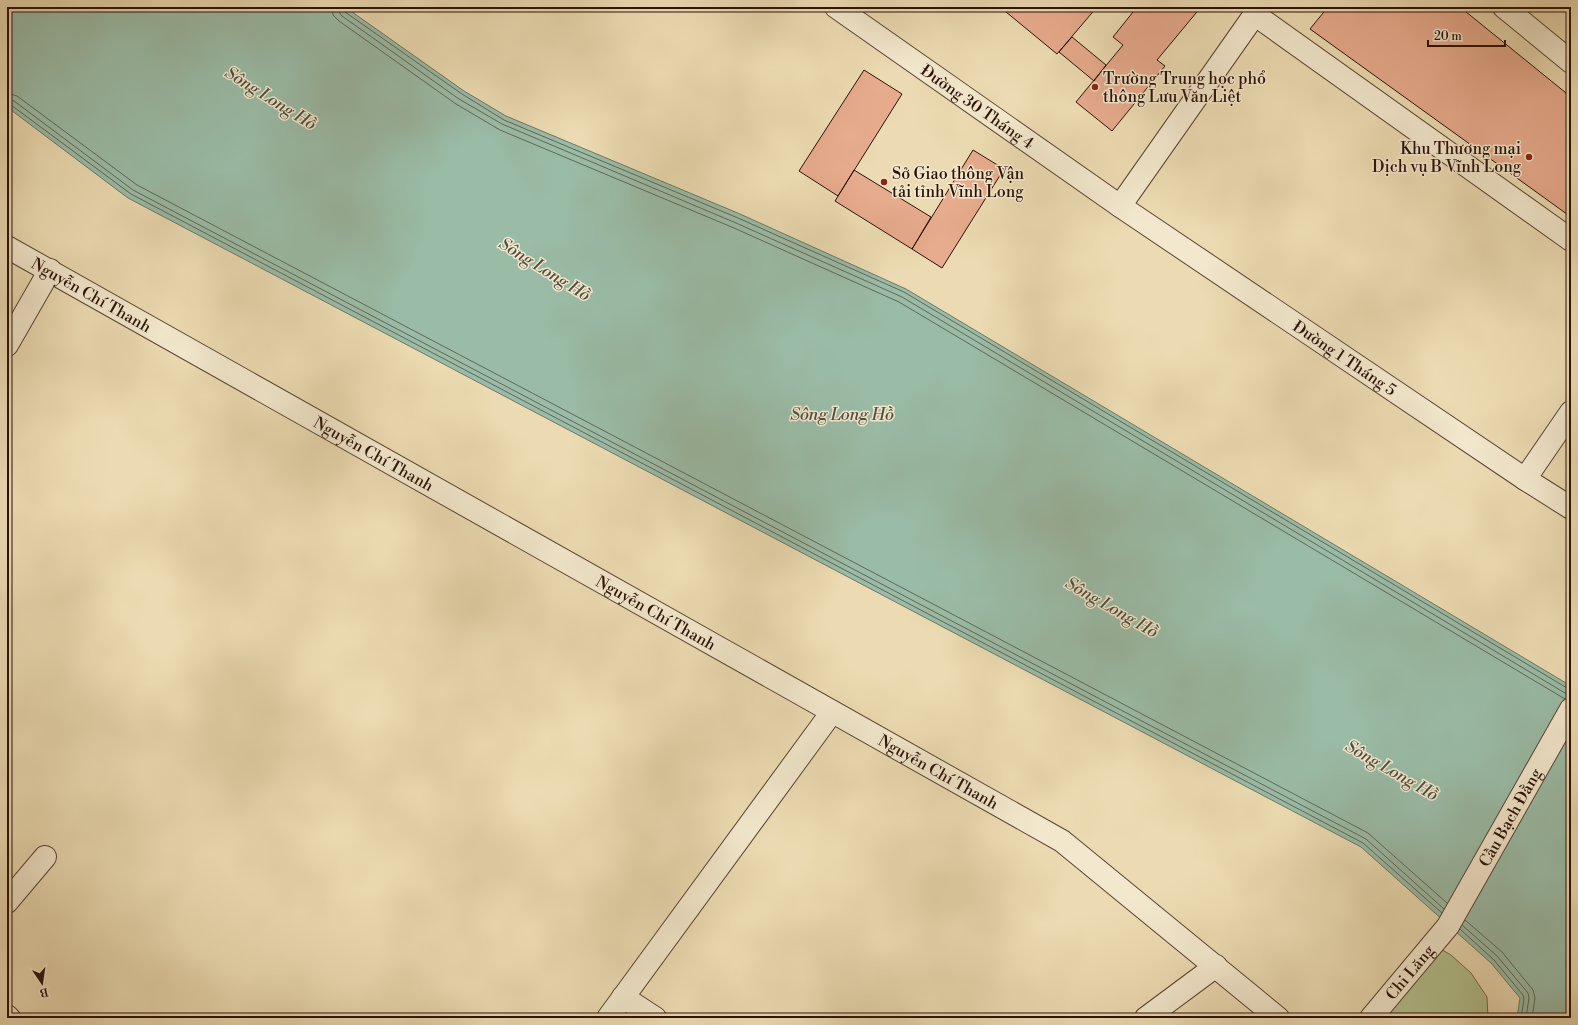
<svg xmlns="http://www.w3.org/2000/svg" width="1578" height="1025" viewBox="0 0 1578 1025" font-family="'Libre Bodoni',serif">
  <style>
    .green { fill: #b4c18f; stroke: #6f694c }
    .water { fill: #9abca7; stroke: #6d7867 }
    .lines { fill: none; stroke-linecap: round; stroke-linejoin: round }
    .shore { stroke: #626658; stroke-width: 1 }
    .building { fill: #e7ab8d; stroke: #2a1108 }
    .minor-casing { stroke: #5a4432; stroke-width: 24 }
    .minor { stroke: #f3e8cd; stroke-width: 22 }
    .poi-dot { fill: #8f2418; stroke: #f3e8cd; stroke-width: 1.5 }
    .labels { text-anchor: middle; stroke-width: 3; stroke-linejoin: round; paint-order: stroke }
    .poi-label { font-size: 16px; fill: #2a1108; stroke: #f3e8cd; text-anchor: start }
    .street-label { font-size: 16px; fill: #2a1108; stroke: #f3e8cd }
    .water-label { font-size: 17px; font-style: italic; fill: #514d40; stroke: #f3e8cd }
  </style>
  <rect width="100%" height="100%" fill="#ecdbb2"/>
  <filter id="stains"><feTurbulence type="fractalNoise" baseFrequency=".005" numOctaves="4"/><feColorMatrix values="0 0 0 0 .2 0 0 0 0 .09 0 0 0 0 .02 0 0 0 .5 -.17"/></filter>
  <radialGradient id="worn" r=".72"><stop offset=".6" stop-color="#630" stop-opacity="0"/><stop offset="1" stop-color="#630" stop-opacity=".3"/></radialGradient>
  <path class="green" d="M1439,948L1451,955L1471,973L1487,997L1488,1018H1378Z"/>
  <path class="water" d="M7,7H345L464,91L506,116L740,214L906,289L1571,686V1018H1517L1520,998L1491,963L1361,847L128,198L7,107Z"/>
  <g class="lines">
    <path class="shore" d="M332,7L333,15L339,21L456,104L500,130L734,228L899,302L1565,699
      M338,7L339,12L342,16L459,99L502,124L736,223L902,297L1565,693L1571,694
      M343,7L345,12L462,94L504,120L738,218L904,292L1567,688L1571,689
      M7,93L17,96L137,185L1368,833L1447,903
      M7,99L14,101L133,190L1366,839L1444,909
      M7,104L11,105L131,194L1363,843L1442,913
      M1465,920L1502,952L1533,990L1535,998L1532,1018
      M1462,925L1497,956L1528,993L1529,998L1526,1018
      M1460,929L1494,960L1523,995L1524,999L1521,1018"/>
  </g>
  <path class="building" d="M1000,7H1097L1057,54Z
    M1137,7H1201L1157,60L1165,66L1112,131L1076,102L1123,45L1113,37Z
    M1328,7H1460L1571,97V217L1310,29Z
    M1072,37L1106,65L1094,81L1059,52Z
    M864,70L902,94L838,196L799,171Z
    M973,150L1004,169L942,268L912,249Z
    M854,170L931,217L912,249L835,201Z"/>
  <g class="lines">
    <g class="minor-casing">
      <g id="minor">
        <path id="s1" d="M836,7L1120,206L1525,479L1571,508"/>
        <path d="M1504,7L1571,62"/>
        <path d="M1254,14L1571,240"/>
        <path d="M1120,206L1260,7"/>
        <path id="s2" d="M7,247L1062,841L1278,1018"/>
        <path d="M7,345L50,270"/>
        <path d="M1525,479L1571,412"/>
        <path d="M7,902L45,857"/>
        <path d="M623,997L655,1018"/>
        <path d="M7,1016L9,1018"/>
        <path d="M608,1018L832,712"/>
        <path d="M1146,1018L1216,966"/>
        <path id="s3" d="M1371,1018L1448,926L1571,709"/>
      </g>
    </g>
    <use href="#minor" class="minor"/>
  </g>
  <g class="poi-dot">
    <circle cx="1095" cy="87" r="4"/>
    <circle cx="1529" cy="157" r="4"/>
    <circle cx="884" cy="182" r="4"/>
  </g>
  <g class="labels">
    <g class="poi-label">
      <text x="1103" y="84">Trường Trung học phổ<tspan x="1103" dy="18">thông Lưu Văn Liệt</tspan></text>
      <text x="1521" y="154" text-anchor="end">Khu Thương mại<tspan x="1521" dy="18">Dịch vụ B Vĩnh Long</tspan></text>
      <text x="892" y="179">Sở Giao thông Vận<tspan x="892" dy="18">tải tỉnh Vĩnh Long</tspan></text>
    </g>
    <g class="street-label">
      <text dy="6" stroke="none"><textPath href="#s1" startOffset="173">Đường 30 Tháng 4</textPath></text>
      <text dy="6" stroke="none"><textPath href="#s2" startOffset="97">Nguyễn Chí Thanh</textPath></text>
      <text dy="6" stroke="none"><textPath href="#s1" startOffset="618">Đường 1 Tháng 5</textPath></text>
      <text dy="6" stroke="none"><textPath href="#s2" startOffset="421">Nguyễn Chí Thanh</textPath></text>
      <text dy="6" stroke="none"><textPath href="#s2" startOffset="745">Nguyễn Chí Thanh</textPath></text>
      <text dy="6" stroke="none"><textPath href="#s2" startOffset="1069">Nguyễn Chí Thanh</textPath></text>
      <text dy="6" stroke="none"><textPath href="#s3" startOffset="245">Cầu Bạch Đằng</textPath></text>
      <text dy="6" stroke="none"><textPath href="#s3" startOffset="60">Chi Lăng</textPath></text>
    </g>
    <g class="water-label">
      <text transform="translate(271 98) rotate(32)" y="6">Sông Long Hồ</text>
      <text transform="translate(545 269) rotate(32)" y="6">Sông Long Hồ</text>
      <text x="842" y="420">Sông Long Hồ</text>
      <text transform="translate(1112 607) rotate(30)" y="6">Sông Long Hồ</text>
      <text transform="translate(1392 770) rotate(30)" y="6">Sông Long Hồ</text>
    </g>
  </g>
  <rect width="1578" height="1025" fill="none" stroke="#ecdbb2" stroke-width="24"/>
  <rect x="8" y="8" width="1562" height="1009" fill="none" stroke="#2a1108" stroke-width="2"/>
  <rect x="12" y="12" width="1554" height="1001" fill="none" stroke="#2a1108"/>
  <g transform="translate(42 983) rotate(167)" stroke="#f3e8cd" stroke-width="3" paint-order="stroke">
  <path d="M0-3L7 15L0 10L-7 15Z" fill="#2a1108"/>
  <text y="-6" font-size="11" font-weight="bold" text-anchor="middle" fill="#2a1108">B</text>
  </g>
  <path d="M1428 40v6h77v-6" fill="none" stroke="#2a1108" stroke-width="2"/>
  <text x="1434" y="40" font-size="12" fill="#2a1108" stroke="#f3e8cd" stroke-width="3" paint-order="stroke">20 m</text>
  <rect width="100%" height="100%" filter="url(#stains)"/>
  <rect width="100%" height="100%" fill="url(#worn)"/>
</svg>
